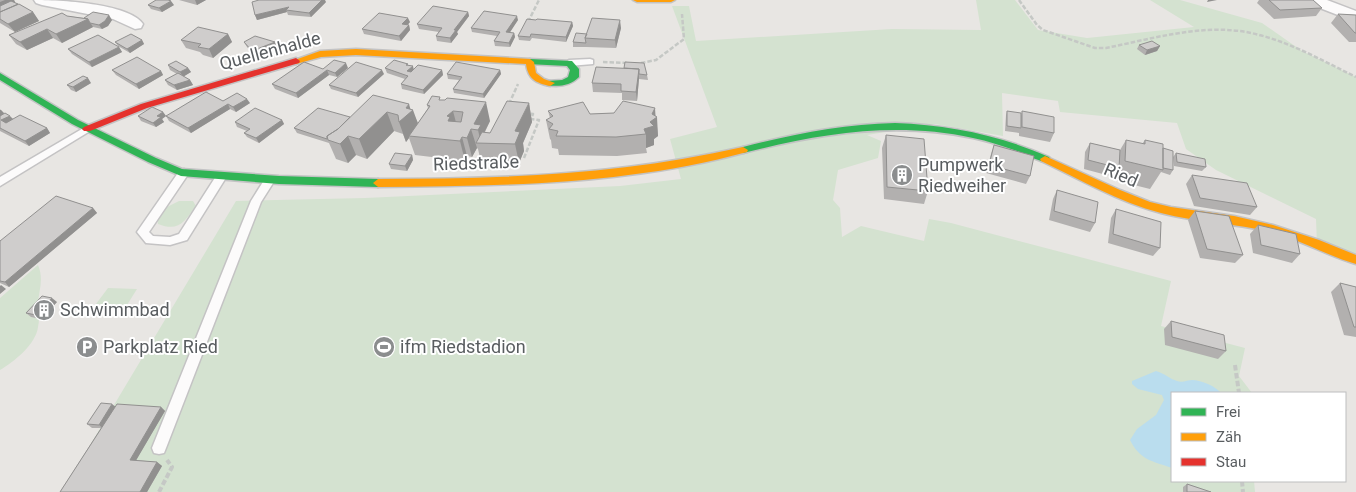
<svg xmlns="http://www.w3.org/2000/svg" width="1356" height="492" viewBox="0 0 1356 492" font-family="Roboto,sans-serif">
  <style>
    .green { fill: #d4e2d0 }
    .water { fill: #baddee }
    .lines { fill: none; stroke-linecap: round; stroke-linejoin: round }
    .lane-casing { stroke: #c4c3c4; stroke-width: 3 }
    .street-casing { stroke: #c4c3c4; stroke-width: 3 }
    .fast-casing { stroke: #c3c3c4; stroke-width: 3 }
    .slow-casing { stroke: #c3c3c4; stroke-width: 3 }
    .jam-casing { stroke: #c3c3c4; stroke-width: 3 }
    .path-far1 { stroke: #c5c8c5; stroke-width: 2.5; stroke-dasharray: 4.5 2; stroke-linecap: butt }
    .path { stroke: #c5c8c5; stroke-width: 4; stroke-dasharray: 5.5 2.5; stroke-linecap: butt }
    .lane { fill: #fcfbfb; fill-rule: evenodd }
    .street { fill: #fcfbfb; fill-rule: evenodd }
    .fast { fill: #30b455; fill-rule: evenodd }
    .slow { fill: #ff9f0a; fill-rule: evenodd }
    .jam { fill: #e5322d; fill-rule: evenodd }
    .wall { fill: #b2b0af }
    .shaded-wall { fill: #91908f }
    .building { fill: #cfcdcc; stroke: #91908f; fill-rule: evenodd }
    .labels { text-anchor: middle; stroke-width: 4; stroke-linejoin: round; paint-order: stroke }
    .street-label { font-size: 18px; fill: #595d60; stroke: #fff }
    .poi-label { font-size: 18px; fill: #595d60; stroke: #fff; text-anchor: start }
  </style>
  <rect width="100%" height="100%" fill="#e8e6e3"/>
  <path class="green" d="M976,0H1015L1038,30L1087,38L1194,27L1150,0H1180L1262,23L1302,51L1356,77V263L1317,245L1316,219L1216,170L1186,149L1177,123L1060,112L1058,101L1002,93L1003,136L935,124L867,135L881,141L878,158L838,170L833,200L840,208L842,237L861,226L924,241L929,219L951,223L1171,281L1161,326L1245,348L1239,376L1252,393H1172V481H1254L1255,492H62L236,201L365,198L620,186L681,179L670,139L717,127L672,6H689L696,41L892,29L981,30Z
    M179,201H193L196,206C184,222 179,232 158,224L157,217L163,209Z
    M38,265C44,279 39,290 38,303C38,311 40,319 38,327C36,344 14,362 0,370V298Z
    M108,288L137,289L127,305L96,304Z"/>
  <path class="water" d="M1156,371C1164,373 1170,379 1177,381C1183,383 1187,380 1193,380C1203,381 1215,386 1221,393H1172V468C1152,461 1140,460 1130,440L1137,429L1156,415L1164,400L1162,395L1138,389L1132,384V381Z"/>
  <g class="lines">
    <g class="lane-casing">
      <path id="lane" d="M590,59L593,60V64L569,66L565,63L569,60Z
        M87,126L90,127L92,129L90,131L0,186V177Z
        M184,169L189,173L149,232L153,236L170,237L179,234L218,173H226L227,176L187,240L170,245L146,243L137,232L180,170Z
        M270,176L275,180L261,202L166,448L164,453L159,454L154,453L152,448L251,201L266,177Z"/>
    </g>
    <g class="street-casing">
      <path id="street" d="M34,0C58,0 129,3 143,24L141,28L135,29L113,19L42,5L36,3Z
        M1305,0H1327L1356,11V22L1307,3Z"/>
    </g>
    <g class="fast-casing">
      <path id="fast" d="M530,59L572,61L579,69V77C570,86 558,87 547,85V81L562,80L568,77L570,70L567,66L527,64V60Z
        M0,73L78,120L156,158L182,169L279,176L378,179L383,183L378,187L279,184L181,176L148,162L72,124L0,80Z
        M895,123C949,125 999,135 1049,157L1050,159L1045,162C1035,160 1026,154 1017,151C1002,146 988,141 973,138C894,121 819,134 743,153L738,150L743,147C794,134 843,124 895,123Z"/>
    </g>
    <g class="slow-casing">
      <path id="slow" d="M633,0H675L671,2H637Z
        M356,49L530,59L534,62L536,73L544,79L555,83L550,86C536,83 528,79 526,64L356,55L321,57L296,64L292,61L320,51Z
        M743,147L748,150L747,152C627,185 501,186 378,187L373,183L378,179C503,179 620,175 743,147Z
        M1045,156L1120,190L1150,202L1171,207L1234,216L1273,225L1319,240L1356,255V264C1328,256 1303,241 1274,233C1237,223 1198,223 1161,213C1119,202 1081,180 1041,161L1040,159Z"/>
    </g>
    <g class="jam-casing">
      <path id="jam" d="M296,58L300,61L299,63L147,108L90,131H84L82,129L84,127L141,104Z"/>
    </g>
    <path class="path-far1" d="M1019,0L1037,25L1043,30L1095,48H1106C1151,39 1200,24 1246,32C1285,39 1321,60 1356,77
      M528,22L539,0
      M603,62L627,63
      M641,63L656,60L684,39L682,14
      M509,104L518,84
      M524,158L539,120L531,119L533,114L527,113"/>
    <path class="path" d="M1235,365L1239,393
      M1242,481L1243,492
      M159,492L172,467L167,460"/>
    <use href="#lane" class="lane"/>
    <use href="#street" class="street"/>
    <use href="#fast" class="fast"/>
    <use href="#slow" class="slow"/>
    <use href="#jam" class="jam"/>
  </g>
  <path class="wall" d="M0,0H14L15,2H14L33,12L39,21L15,32L0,23Z
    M179,0H206L197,5Z
    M1259,0H1313L1322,8L1316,16L1274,19L1257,3Z
    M326,2L311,17L288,15L287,12L257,20L255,15Z
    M148,5H174L162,12L151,9Z
    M468,12L469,16L457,32L458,34L451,43L437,41L436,36L439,32L419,29L417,24Z
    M1338,14L1356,15V42H1349L1331,23Z
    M67,16L84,18L112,20L108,26L102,29L93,27L62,43L53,38L27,50L16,44L9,35Z
    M518,20L509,32L514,33L515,37L510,47L495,46L494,41L497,36L472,32L471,28Z
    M536,20L572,22L573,26L566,42L532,38L530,41L519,40L518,36Z
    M410,22L407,25H409L410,30L401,41L364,34L362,29Z
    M621,28L616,48L586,47H573V42L587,34Z
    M228,34L232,42L213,58L203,55L200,52L186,48L181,40Z
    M142,40L144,44L130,53L118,46L115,42Z
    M244,42L277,46L254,55L247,47Z
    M1139,45L1160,46L1157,51L1145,55L1137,49Z
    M119,47L122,52L92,67L72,54L68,49Z
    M168,65L188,68L191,72L183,76L190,80L193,85L177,90L168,85L165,80L177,74L170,70Z
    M408,65L414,69L442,70L443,75L424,94L402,89L401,84L405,79L387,73L385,68Z
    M596,67L647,75L648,80L639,79L637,101L622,100V93L593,92L592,83Z
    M348,68L337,77L329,75L298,98L275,89L272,84L323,69Z
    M112,70L161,71L163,75L139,89L116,75Z
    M500,70L501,74L484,98L454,93L453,89L459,80L448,79L447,74Z
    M384,74L358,97L331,89L329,85Z
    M91,83L76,92L71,90L67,85Z
    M441,100L490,121L485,132L490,133L529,103L532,122L523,143L524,151L519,163L481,162L478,149L477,148L472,157L467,156L465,161L415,155L409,138L406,142L403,134L394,131L367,159L356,155L348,163L336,159L329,143L297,133L294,128L350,117L411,109L418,123L428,108L427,105Z
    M223,101L250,103L236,112L230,109L191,133L169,121L166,116Z
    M655,108L658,136L654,139V145L646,148L647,153L617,156L559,155L558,149L552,148L551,140L550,139L546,120L550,118L548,111L590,114L614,113Z
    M0,109L4,114L13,119L47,128L50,133L29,146L0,131Z
    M1007,111L1021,116L1022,111L1054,133L1050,142L1019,136V133L1005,131L1006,115Z
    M163,112L166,116L162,119L164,122L156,127L141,121L138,116Z
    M282,120L284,124L259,143L247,137L244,133L247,131L237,127L235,122Z
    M886,135L928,191L924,204L884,199L882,148Z
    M1126,140L1142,144L1145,140L1163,148L1173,170L1170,175L1161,172L1150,189L1114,180V177L1084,169L1085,152L1090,143L1120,150Z
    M994,145L1030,176L1026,184L986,173L991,154Z
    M1176,153L1206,167L1202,171L1174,166L1173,157Z
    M412,155L413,160L407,171L391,169L389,164Z
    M1192,175L1257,207L1250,215L1194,206L1186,184Z
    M1057,190L1095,223L1090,232L1049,220L1053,199Z
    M93,208L97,213L9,287L0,283V241Z
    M1116,209L1160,248L1153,256L1108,243L1111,218Z
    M1195,211L1243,255L1235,263L1200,258L1188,220Z
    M1258,225L1300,254L1292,263L1253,253L1250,234Z
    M1340,283L1356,287V337L1344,335L1331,292Z
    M57,302L41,319L31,317L26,313Z
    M1171,321L1226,351L1218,359L1165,345L1164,329Z
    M115,406L161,407L165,411L136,460L157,462L162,466L147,492H60L101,428H92L87,424Z
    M1187,484L1211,492H1183V487Z"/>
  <path class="shaded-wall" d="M5,0H14L15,2L0,8V2Z
    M195,0H206L197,5Z
    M322,0H325L326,2L311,17L309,13Z
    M1208,0H1217L1207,2Z
    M171,1L174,5L162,12L159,8Z
    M289,7L286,10L287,12L257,20L255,15Z
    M33,12L39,21L15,32L8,24Z
    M468,12L469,16L457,32L458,34L451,43L450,38L454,30Z
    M109,15L112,20L108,26L102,29L99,25Z
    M517,16L518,20L507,37L506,32Z
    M408,18L410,22L404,29L402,24Z
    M88,19L93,27L62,43L56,34Z
    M620,20L621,28L616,48L615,40Z
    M572,22L573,26L566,42V37Z
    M409,25L410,30L401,41L399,36Z
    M47,29L53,38L27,50L20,42Z
    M514,33L515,37L510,47L509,43Z
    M228,34L232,42L213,58L209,49Z
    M142,40L144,44L130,53L127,49Z
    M275,42L277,46L254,55L252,51Z
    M1160,46L1157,51L1145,55L1147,50Z
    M119,47L122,52L92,67L89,62Z
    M346,63L348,68L337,77L335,73Z
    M413,66L414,71L409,76L407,71Z
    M188,68L191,72L183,77L180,72Z
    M639,69V78L637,101L636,92Z
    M327,70L329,75L298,98L296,93Z
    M382,70L384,74L358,97L356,93Z
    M442,70L443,75L424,94L423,90Z
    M500,70L501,74L484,98L483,94Z
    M161,71L163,75L139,89L136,84Z
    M88,78L91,83L76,92L73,87Z
    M190,80L193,85L177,90L174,85Z
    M247,99L250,103L236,112L233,107Z
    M486,102L490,121L483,135L481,143L478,130L474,124Z
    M529,103L532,122L523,143L524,151L519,163L515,144V131Z
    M228,104L230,109L191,133L188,128Z
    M409,104L411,111L413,110L420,129L409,136V138L406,142L399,122L406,108Z
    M655,108V118L657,117L658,136L654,139V145L646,148V134L644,129Z
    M0,110H1L5,114L0,117Z
    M453,111L458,130L454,140L447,116Z
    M163,112L166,116L162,119L164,122L156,127L153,123L157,116Z
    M387,112L394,131L367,159L359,139Z
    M10,116L14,120L5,125L1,120Z
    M282,120L284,124L259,143L256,138Z
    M47,128L50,133L29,146L25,141Z
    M471,129L477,148L472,157L467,138Z
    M348,136L356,155L348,163L340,144Z
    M462,137L467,156L465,161L460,141Z
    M412,155L413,160L407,171L405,166Z
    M93,208L97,213L9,287L5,282Z
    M1,285L6,289L0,294V286Z
    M52,298L57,302L41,319L36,315Z
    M112,404L117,408L104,429L99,425Z
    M161,407L165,411L134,464L130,460Z
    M157,462L162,466L147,492H140Z"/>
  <path class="building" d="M156,0H168L171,1L159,8L148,5Z
    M259,0H322L309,13L286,10L289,7L255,15L252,2Z
    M1269,0H1313L1322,8L1280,10Z
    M11,1L18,4L0,12V6Z
    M19,4L33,12L8,24L0,19V12Z
    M433,6L468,12L454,30H456L450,38L436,36L442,28L417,24Z
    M484,11L517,16L506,32L514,33L509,43L494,41L500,32L471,28Z
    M93,12L109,15L105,21L99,25L90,23L88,19L84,18Z
    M62,13L67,16L88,19L56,34L47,29L20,42L9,35Z
    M379,13L408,18L402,24L409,25L399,36L362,29Z
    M1338,14L1356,15V33H1355Z
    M592,18L620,20L615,40L585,38Z
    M527,19L536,20L537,19L572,22L566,37L531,34L530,37L518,36Z
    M198,27L228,34L209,49L198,47L201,44L181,40Z
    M576,33L587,34L585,38L586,43L573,42Z
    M131,34L142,40L127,49L115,42Z
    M98,35L119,47L89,62L68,49Z
    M255,36L275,42L252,51L244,42Z
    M1152,41L1160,46L1147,50L1139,45Z
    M137,57L161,71L136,84L112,70Z
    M334,60L346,63L335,73L327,70L296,93L272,84L304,62L323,69Z
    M394,60L408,64L406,65L413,66L407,71L411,72L418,65L442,70L423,90L401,84L408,76L385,68Z
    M176,61L188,68L180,72L168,65Z
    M356,62L382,70L356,93L329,85Z
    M456,62L500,70L483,94L453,89L462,77L447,74Z
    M625,62L644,63L647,75L639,74V69L624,68Z
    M596,67L639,69L636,92L621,91V84L592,83Z
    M178,73L190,80L174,85L165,80Z
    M83,76L88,78L73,87L67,85Z
    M206,92L223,101L237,93L247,99L233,107L228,104L188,128L166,116Z
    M373,95L409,104L406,108L413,110L399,122L398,115L387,112L359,139L348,136L340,144L328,140L327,136L338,129Z
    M432,96L440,97L439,100H445L447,98L486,102L474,124L481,125L478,130L471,129L467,138L462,137L460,141L409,136L430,106L427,105ZM453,111L463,112L461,122L448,121L450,117L447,116Z
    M507,101L529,103L515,131L520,132L515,144L476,143L482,132L490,133Z
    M623,101L655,108L652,114L657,117L650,122L654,126L644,129L646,134L616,137L556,136L558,131L549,129L553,124L546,120L553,116L548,111L583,102L590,114L614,113Z
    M152,107L163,112L157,116L161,117L153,123L138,116Z
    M255,108L282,120L256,138L244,133L250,129L235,122Z
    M318,108L350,117L338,129L327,136V139L294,128Z
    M1007,111L1021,113V128L1007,126Z
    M1022,111L1054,117V133L1022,127Z
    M5,113L10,116L1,120L6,123L20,115L47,128L25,141L0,128V116Z
    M886,135L924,139L928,191L887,187Z
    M1126,140L1145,144V140L1163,144V170L1125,161Z
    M1090,143L1120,150L1119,168L1088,160Z
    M994,145L1034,156L1030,176L989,165Z
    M1163,148L1173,151V170L1163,168Z
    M395,153L412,155L405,166L389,164Z
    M1176,153L1205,159L1206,167L1177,162Z
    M1192,175L1247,183L1257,207L1200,198Z
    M1057,190L1098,202L1095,223L1054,211Z
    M56,196L93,208L5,282L0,281V241Z
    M1116,209L1161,222L1160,248L1113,234Z
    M1195,211L1229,216L1243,255L1207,249Z
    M1258,225L1296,234L1300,254L1261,245Z
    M1340,283L1356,287V327H1354Z
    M42,296L52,298L36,315L26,313Z
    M1171,321L1224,335L1226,351L1172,337Z
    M101,403L112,404L99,425L87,424Z
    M117,404L161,407L130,460L157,462L140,492H60Z
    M1187,484L1211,492H1187Z"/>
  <defs>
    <g id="building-disc" transform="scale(1.125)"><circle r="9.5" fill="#8b8d8e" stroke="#fff"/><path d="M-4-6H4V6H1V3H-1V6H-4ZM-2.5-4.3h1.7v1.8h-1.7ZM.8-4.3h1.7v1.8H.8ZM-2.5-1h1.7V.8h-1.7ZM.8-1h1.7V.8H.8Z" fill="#fff"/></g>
    <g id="parking-disc" transform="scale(1.125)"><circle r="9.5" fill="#8b8d8e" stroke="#fff"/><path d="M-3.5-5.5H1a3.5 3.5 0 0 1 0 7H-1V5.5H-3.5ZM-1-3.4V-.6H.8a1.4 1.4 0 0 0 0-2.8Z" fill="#fff"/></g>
    <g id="stadium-disc" transform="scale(1.125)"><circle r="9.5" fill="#8b8d8e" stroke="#fff"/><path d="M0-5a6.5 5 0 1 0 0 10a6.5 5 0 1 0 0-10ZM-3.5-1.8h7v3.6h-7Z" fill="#fff"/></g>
  </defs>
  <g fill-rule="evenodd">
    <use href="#building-disc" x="902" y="175"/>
    <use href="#building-disc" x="44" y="310"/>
    <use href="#parking-disc" x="87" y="347"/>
    <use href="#stadium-disc" x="384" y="347"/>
  </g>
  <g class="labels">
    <g class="street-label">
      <text transform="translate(270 51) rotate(-15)" y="6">Quellenhalde</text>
      <text transform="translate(476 163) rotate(-2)" y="6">Riedstraße</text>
      <text transform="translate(1121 175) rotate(23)" y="6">Ried</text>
    </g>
    <g class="poi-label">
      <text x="918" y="171">Pumpwerk<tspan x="918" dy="21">Riedweiher</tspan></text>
      <text x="60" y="316">Schwimmbad</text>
      <text x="103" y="353">Parkplatz Ried</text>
      <text x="400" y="353">ifm Riedstadion</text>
    </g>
  </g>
  <rect x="1171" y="392" width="175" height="90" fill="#ffffff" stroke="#bdbebf"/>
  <rect x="1181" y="408" width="25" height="8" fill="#30b455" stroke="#bdbebf"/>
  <text x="1216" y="417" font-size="15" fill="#595d60">Frei</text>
  <rect x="1181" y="433" width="25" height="8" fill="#ff9f0a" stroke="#bdbebf"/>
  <text x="1216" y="442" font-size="15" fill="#595d60">Zäh</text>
  <rect x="1181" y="458" width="25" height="8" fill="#e5322d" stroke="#bdbebf"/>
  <text x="1216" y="467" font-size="15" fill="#595d60">Stau</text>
</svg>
